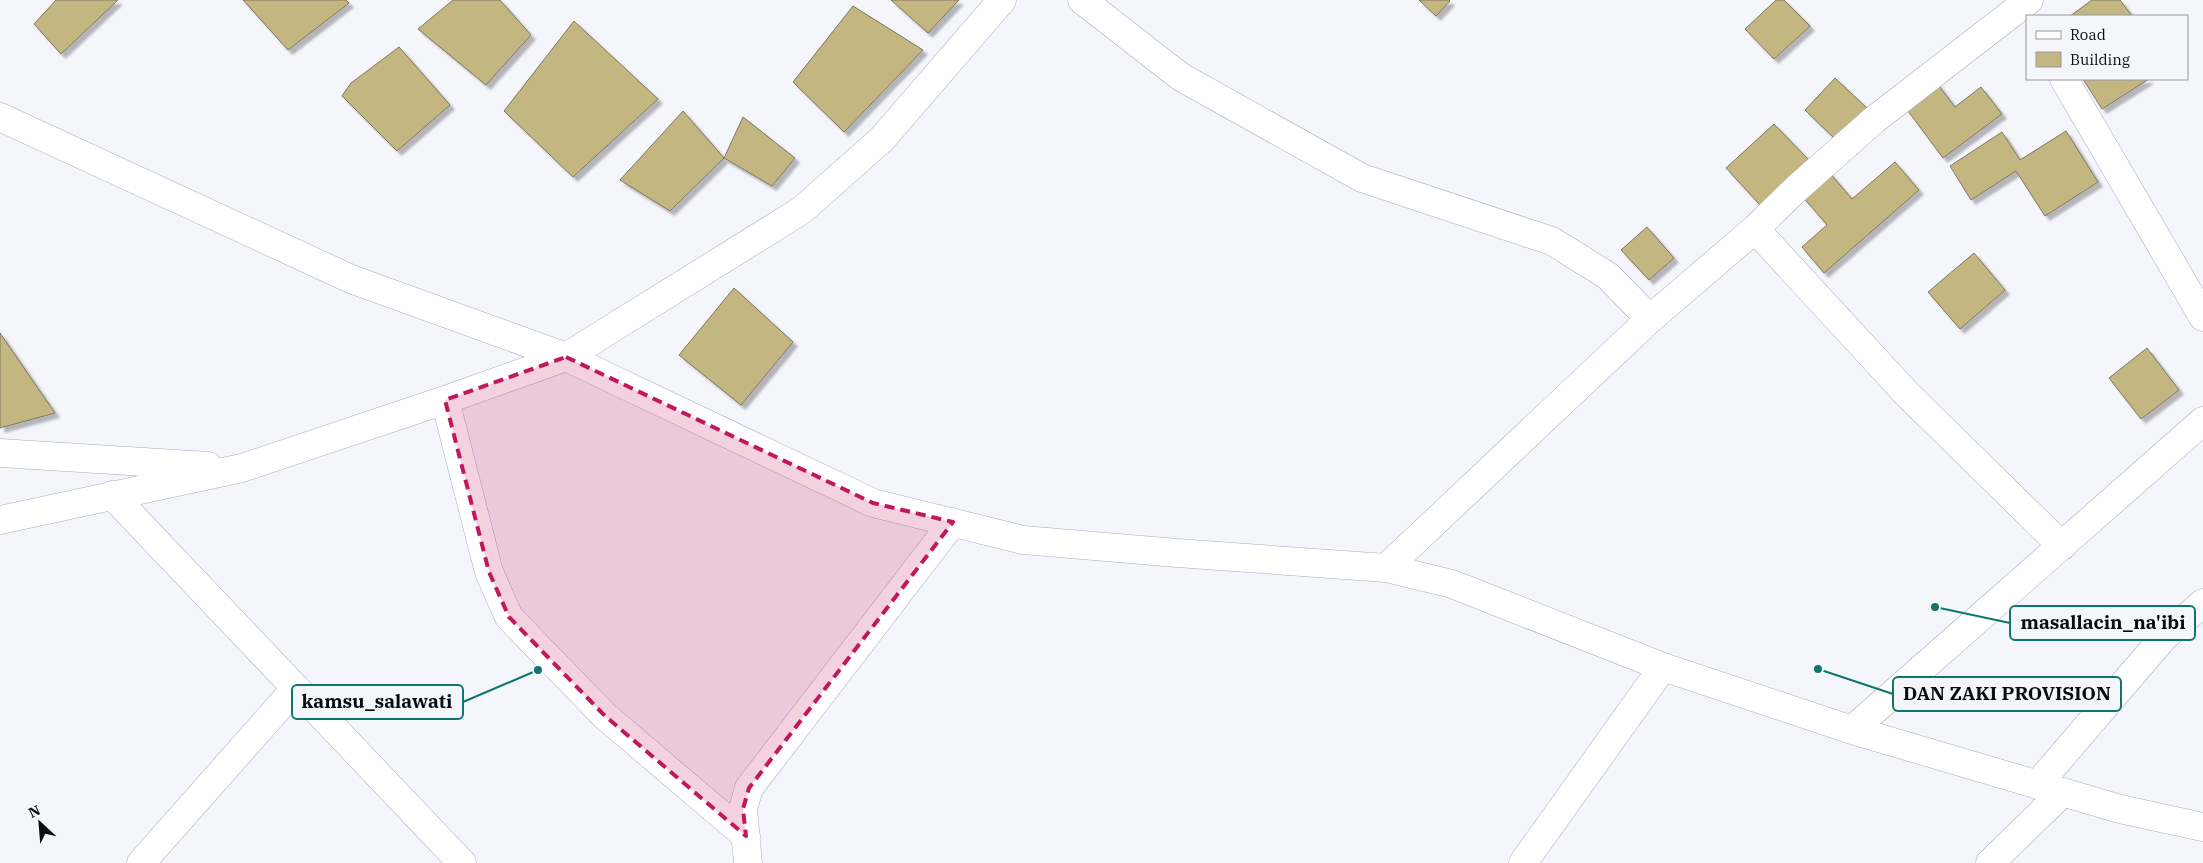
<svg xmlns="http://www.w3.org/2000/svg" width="2203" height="863" viewBox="0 0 2203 863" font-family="'IBM Plex Serif',serif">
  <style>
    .building { fill: #c4b681; stroke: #7e775e; filter: url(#shadow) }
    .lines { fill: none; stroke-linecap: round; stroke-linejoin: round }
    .minor-casing { stroke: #a5aac3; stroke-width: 29 }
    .minor { stroke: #fff; stroke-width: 28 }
    .marked { fill: #c2185b; fill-opacity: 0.2; stroke: #c2185b; stroke-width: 4; stroke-dasharray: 10 6; stroke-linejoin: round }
    .leader { fill: none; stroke: #0f766e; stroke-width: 2 }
    .callout-dot { fill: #0f766e; stroke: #f5f6fc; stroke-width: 2 }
    .callout { fill: #f5f6fc; stroke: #0f766e; stroke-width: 2 }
    .callout-label { font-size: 19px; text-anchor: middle; font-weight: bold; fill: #090b13 }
  </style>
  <defs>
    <filter id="shadow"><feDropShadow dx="4.5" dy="4.5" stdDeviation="1" flood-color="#0004"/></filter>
  </defs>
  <rect width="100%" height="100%" fill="#f5f6fc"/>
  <path class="building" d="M56,0H118L61,54L34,24Z
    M243,0H346L349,3L288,50Z
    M453,0H500L531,35L486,85L418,29Z
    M891,0H959L928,33Z
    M1419,0H1449L1450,1L1436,16Z
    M1776,0H1784L1810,26L1774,59L1745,29Z
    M2092,0H2120L2132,16H2070Z
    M853,6L923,50L844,132L793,82Z
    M574,21L658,99L573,177L504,111Z
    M399,47L450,105L397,151L342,96L351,83Z
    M1835,78L1868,109L1837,141L1805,110Z
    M2083,79H2149L2102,109Z
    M1936,82L1955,107L1981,87L2002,114L1943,158L1905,107Z
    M683,111L724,158L670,211L620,180Z
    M743,117L795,158L772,186L724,158Z
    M1774,124L1809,160L1761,206L1726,168Z
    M2066,131L2098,182L2045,216L2016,171L1971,200L1950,166L2002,132L2020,160Z
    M1895,162L1919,190L1824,273L1802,247L1827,225L1796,189L1823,165L1852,199Z
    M1647,227L1674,258L1649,280L1621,250Z
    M1974,253L2005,290L1960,329L1928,292Z
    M734,288L793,342L741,405L679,355Z
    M0,333L55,413L0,428Z
    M2147,348L2179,390L2141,419L2109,378Z"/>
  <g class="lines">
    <g class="minor-casing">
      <path id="minor" d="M1082,0L1181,77L1362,178L1552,241L1608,276L1650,319
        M2064,79L2203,317
        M0,117L351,279L566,357L802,210L882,139L1002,0
        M1755,229L1907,394L2062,546
        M445,400L489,572L509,617L605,716L746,836
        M0,453L208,466
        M112,495L462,863
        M0,520L242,468L445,400L566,357L873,503L1023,540L1177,553L1386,568L1452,584L1663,667L1852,730L2120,809L2203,827
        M1386,568L1650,319L1755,229L1796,189L1874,120L2029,0
        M1852,730L2203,421
        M2037,785L2164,637L2203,603
        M141,863L296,688
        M748,863L743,809L749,788L953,522
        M1523,863L1663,667
        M1990,863L2063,792"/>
    </g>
    <use href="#minor" class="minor"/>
  </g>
  <path class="marked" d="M566,357L873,503L953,522L749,788L743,809L746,836L605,716L509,617L489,572L445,400Z"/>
  <path class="leader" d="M1935 607L2010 623M1818 669L1893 694M538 670L463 702"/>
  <g class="callout-dot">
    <circle cx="1935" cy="607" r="5"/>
    <circle cx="1818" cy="669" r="5"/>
    <circle cx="538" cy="670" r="5"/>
  </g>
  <g class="callout">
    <rect x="2010" y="606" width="185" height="34" rx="5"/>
    <rect x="1893" y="677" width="228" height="34" rx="5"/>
    <rect x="292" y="685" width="171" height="34" rx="5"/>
  </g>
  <g class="callout-label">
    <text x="2103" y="629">masallacin_na'ibi</text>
    <text x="2007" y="700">DAN ZAKI PROVISION</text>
    <text x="377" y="708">kamsu_salawati</text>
  </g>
  <rect x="2026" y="15" width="162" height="65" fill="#f5f6fc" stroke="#97989f"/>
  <rect x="2036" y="31" width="25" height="8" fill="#ffffff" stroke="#97989f"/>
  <text x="2070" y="40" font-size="15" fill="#090b13">Road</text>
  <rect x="2036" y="52" width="25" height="15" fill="#c4b681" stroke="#97989f"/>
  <text x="2070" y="65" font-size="15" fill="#090b13">Building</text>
  <g transform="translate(40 823) rotate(334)" stroke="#f5f6fc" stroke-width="4" paint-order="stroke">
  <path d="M0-4L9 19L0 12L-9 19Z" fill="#090b13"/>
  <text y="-8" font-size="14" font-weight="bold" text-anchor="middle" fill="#090b13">N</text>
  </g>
</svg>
